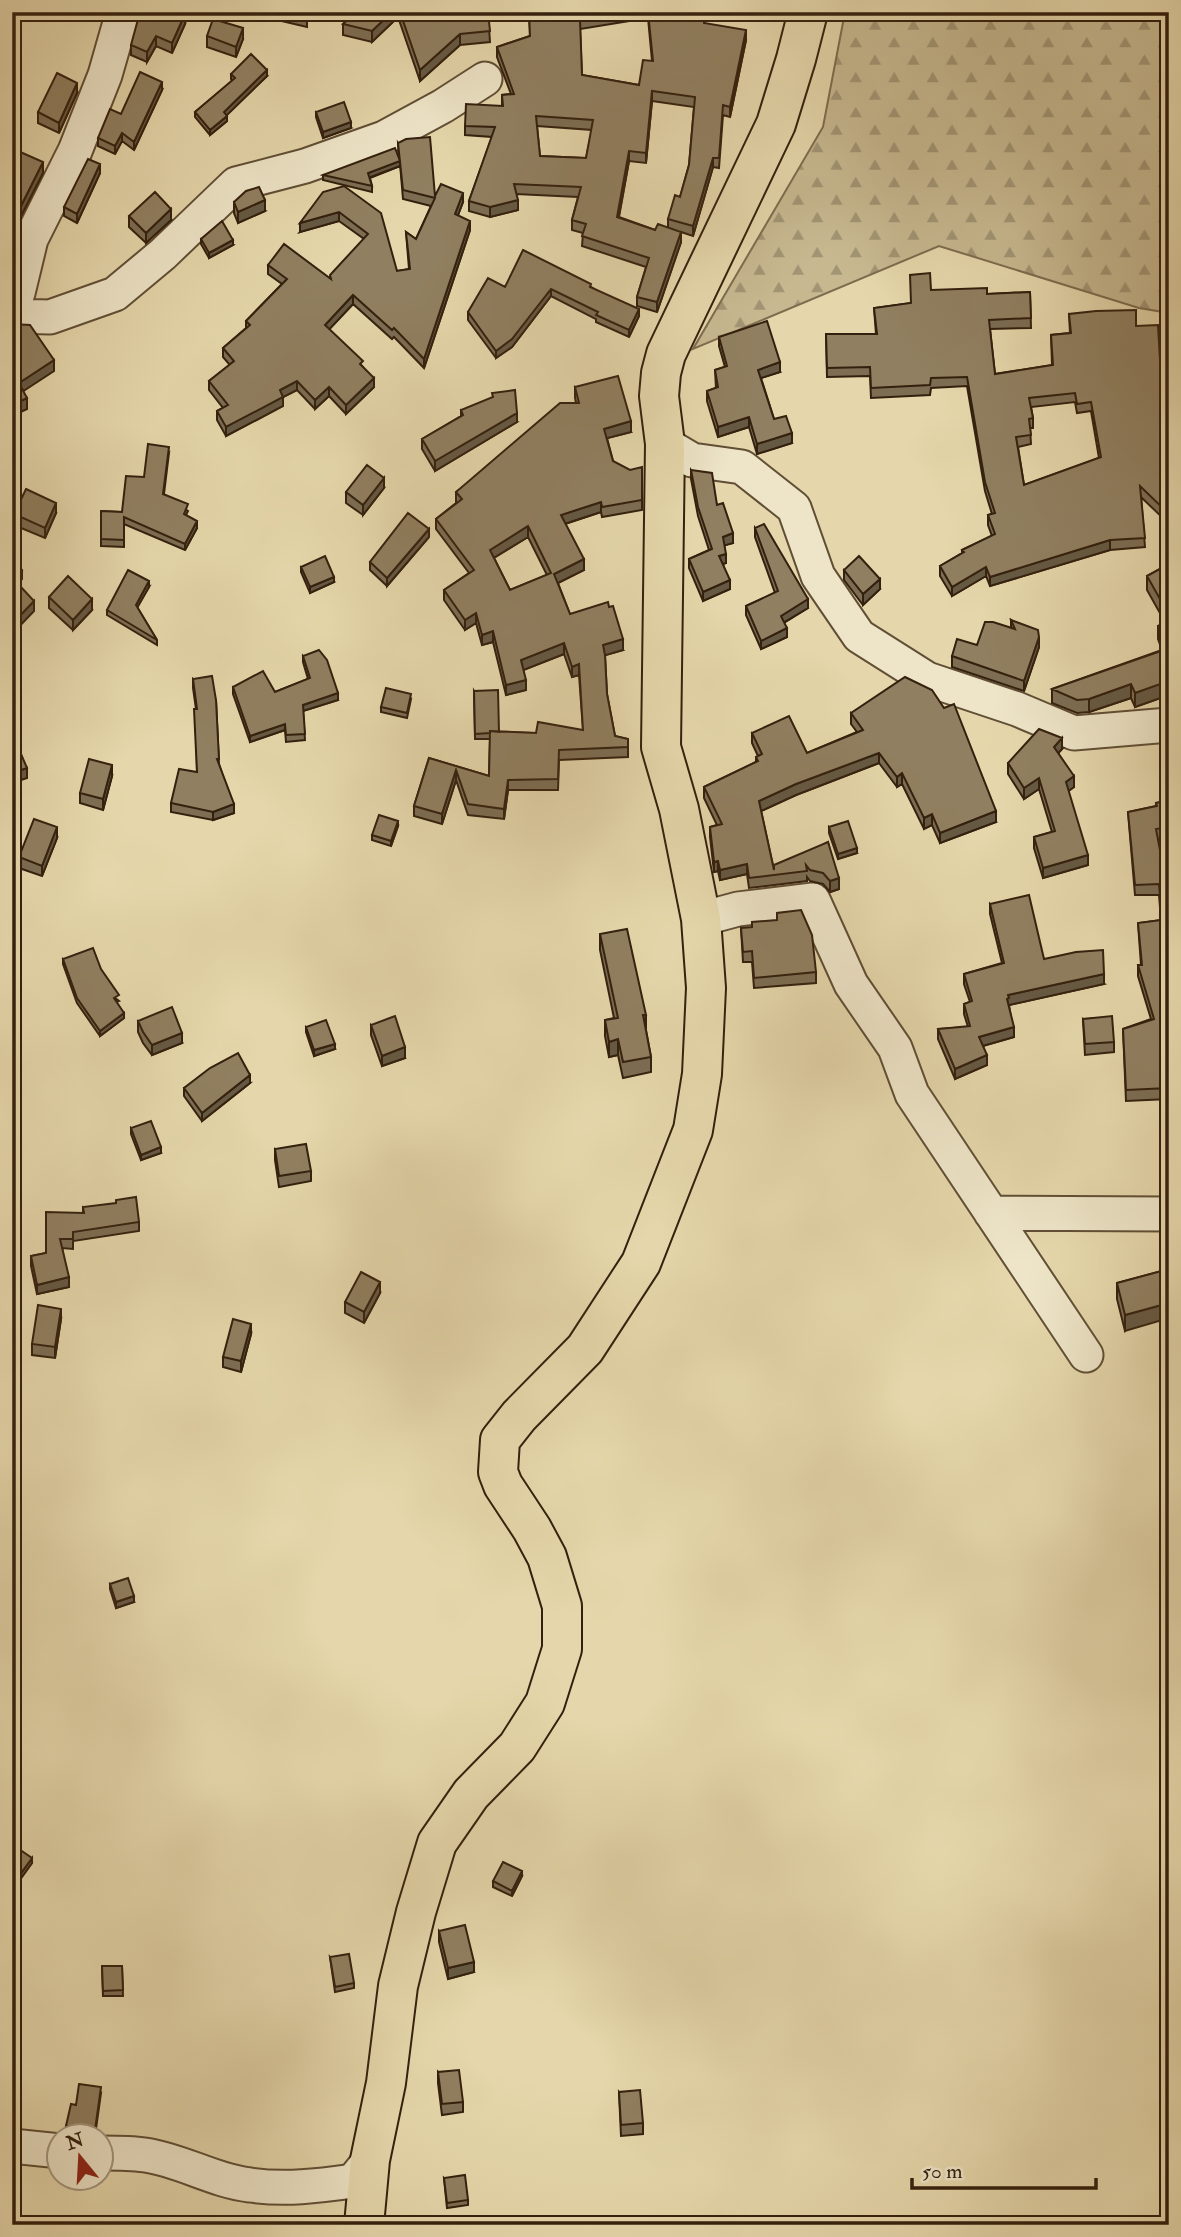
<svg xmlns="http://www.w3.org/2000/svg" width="1181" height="2237" viewBox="0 0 1181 2237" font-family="'IM FELL Double Pica',serif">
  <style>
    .forest { fill: url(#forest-firs); stroke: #7e6c4f; stroke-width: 2 }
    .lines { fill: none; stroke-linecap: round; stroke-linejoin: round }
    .minor-casing { stroke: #604e35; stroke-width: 37 }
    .major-casing { stroke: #34200e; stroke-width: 42 }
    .minor { stroke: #eee5c8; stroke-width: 33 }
    .major { stroke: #e5d7ab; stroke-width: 38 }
    .wall { fill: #7c6d53; stroke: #34200e; stroke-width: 2; fill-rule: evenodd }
    .shaded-wall { fill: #655943; stroke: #34200e; stroke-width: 2 }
    .building { fill: #907f60; stroke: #34200e; stroke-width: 2; fill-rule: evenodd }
  </style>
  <defs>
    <pattern id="forest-firs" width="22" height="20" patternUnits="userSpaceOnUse" patternTransform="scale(1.75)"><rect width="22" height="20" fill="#c7b890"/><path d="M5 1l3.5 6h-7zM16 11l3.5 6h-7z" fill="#a29574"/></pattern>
  </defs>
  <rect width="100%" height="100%" fill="#e5d7ab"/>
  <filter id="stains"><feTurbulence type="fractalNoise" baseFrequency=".00286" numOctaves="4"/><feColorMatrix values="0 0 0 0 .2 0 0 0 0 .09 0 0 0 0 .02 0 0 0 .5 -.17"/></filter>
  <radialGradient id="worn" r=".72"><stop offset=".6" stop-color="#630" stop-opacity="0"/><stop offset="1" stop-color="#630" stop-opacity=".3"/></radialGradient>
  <path class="forest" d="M845,12H1169V313L1139,308L939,246L693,349L823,127Z"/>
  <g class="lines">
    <g class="minor-casing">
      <path id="minor" d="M12,301L18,293L31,239L75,151L105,75L123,12
        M12,316L50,317L115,294L163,254L236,184L305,166L384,138L443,106L485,79
        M665,444L692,460L742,467L794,508L818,576L859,636L927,679L1017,709L1074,733L1169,725
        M701,919L738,909L813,900L851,984L895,1048L912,1094L1086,1355
        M991,1213L1169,1214
        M12,2146L60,2151
        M102,2153C116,2153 131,2153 145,2155C181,2160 214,2181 250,2185C285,2190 318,2186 353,2181L370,2160"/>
    </g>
    <g class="major-casing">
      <path id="major" d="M364,2225L370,2160L386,2083L398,1986L416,1912L437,1843L471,1794L517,1747L545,1703L562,1649V1606L547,1557L532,1529L503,1485L498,1472L500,1440L519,1416L585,1349L641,1263L693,1130L702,1074L706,988L701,919L679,809L661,747L665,444L659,396L661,373L666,354L776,124L796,59L808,12"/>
    </g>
    <use href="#minor" class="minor"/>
    <use href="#major" class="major"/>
  </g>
  <path class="wall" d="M277,12H305L307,16V27L277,20Z
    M356,12H488L490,42L460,45L420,81L398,17L372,42L343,35V24Z
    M529,12H704V23L746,40L730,117L723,115L719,168L713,167L693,236L681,232V242L657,312L637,306V297L646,267L582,246L583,233L572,230V220L578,197L516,194L518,210L490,217L469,211V201L492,137L465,135V126L502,106V95L511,94L497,57V47L530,36ZM648,18L652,61L639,85L582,75L580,29ZM652,101L694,107L689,165L680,197L668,219V227L655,230L619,217L629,161L646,163ZM537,126L592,130L586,158L540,156Z
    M185,24L172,53L156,46L147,62L131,55V45Z
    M207,36L243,39L236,57L207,47Z
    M231,74L267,76L226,115L227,121L210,135L195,117V112L232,81L231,79Z
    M162,90L134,150L122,141L115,154L98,146V138L121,114Z
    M77,93L59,133L38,123V112Z
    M316,112L351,128L323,138L316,117Z
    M398,143L435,196L463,202L458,215L470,230L424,368L394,337L392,339L353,304L329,329L363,367L374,387L346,414L329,396L315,409L297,390L283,397V406L226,436L217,420V411L223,408L209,390V381L230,365L223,357V348L246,328V321L282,284L268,274V265L330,278L364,239L339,221L300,232L344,186L397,271L409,269L406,232L416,239L431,206L403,199L400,164V166L370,178L372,186V192L323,180V175L399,160Z
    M100,173L77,223L64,216V207Z
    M234,202L265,211L238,223L234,213Z
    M129,216L171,220L146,243L129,227Z
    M201,239L233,245L209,258L201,244Z
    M505,287H591L639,316L629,337L596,322V319L551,296L512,347L496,358L468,320V312Z
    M931,290L987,294L1030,292L1031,328L990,329L995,374L1052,365L1051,335L1070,333L1069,314L1136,326L1160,360L1167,405L1165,462L1161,463L1168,513V523L1141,497L1145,547L1110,550L990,586L986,576L952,596L940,576V566L962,553V550L992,536L988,525V515L992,514L985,491L967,386L931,388L930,395L871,398L870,376L827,377L826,334H876L874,308L911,303ZM1075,402L1077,413L1091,411L1099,458L1024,485L1018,447L1031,444L1030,428H1033V418L1031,407Z
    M719,337L780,372L761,378L774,419L792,443L757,454L749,427L718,437L707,401V391L716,388L715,370L725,367L719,346Z
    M575,387L631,432L607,438L613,461L642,500V510L602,517L601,512L565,524L584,570L558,583L570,614L623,650L605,655L607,694L615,736L628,739V757L559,760L558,790H508L504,819L468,815L456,780L442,824L414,816V806L429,758L489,776L490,739H475L474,691L499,732L536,733L583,730L579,675L572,677L564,654L523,670L526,690L506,695L493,642L482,645L476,623L465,630L444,600V590L469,573L436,529V519L456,503V492L576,403L575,398ZM528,537L547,575L510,590L494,558Z
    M461,410L517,422L435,471L422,449V439L461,416Z
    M169,453L164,494L188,511L186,515L197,528L185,550L124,524V547L101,546V511L122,512L144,477Z
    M691,470L717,505L733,543L724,545L726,563L723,564L730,589L703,601L689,568V559L709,550L698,516L691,479Z
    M384,488L363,515L346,503V492Z
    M56,513L45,538L14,525V514Z
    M755,528L808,608L784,623L787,637L761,649L746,615V606L775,593L755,537Z
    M429,537L387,586L370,570V562Z
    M1169,564V693L1166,694V696L1135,707L1131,698L1089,712L1077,713L1052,703V689L1162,650L1158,639V626L1165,622L1147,590V576Z
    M301,567L334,582L310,593L301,572Z
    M844,570L880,589L863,605L844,580Z
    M149,587L137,607L157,640V645L107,615V610Z
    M49,597L92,610L73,630L49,608Z
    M1011,620L1039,647L1024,691L952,667V656L977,645L1011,628Z
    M303,656L338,700L303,711L305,740L286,742L285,730L250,742L233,694V687L275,692L308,679L303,662Z
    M193,679L216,700L219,764L234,813L213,820L171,812V803L197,772L196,709L193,688Z
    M411,699L407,718L381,712V707Z
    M851,713L996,822L940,843L932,825L924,829L902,784L897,787L879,763L796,795L761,811L774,870L828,842L839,889L830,892L823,884L810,881L807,877V881L749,888L747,874L720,880L718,871L714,872L710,837V827L717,825L704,798V787L756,762V757L758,756L752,743V733L807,753L857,732L851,724Z
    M1062,749L1058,753L1074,787L1068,791L1088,865L1043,878L1034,848V837L1052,832L1039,789L1024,799L1008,774V763Z
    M1169,764V779L1167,776V765Z
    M112,776L103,810L80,803V793Z
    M1169,800V837L1158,839L1163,866L1169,865V1099L1126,1101L1123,1029L1151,1019L1138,976V965H1141L1138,923L1161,920L1159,895H1135L1128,812L1156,806V803Z
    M398,826L391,846L372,840V835Z
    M829,827L857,853L838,859L829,833Z
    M57,838L42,876L19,868V857Z
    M990,904L1044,959L1104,984L1009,1005L1014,1037L983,1046L987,1065L955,1079L938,1039V1029L968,1027L964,1014V1004L970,1002L964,984V974L1002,963L990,914Z
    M741,928L816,972V983L754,988L752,962H743Z
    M600,934L646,1030L651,1057V1072L623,1078L618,1055L609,1057L605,1036V1020L614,1018L600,950Z
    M63,959L119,1001L116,1002L124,1018L100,1036L77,1003L63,964Z
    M1083,1019L1114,1042V1052L1085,1055Z
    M138,1021L182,1043L152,1055L143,1043L138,1032Z
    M371,1025L405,1058L382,1066L371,1035Z
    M306,1027L335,1049L314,1056L306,1032Z
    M250,1083L202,1121L184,1096V1088Z
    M131,1128L161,1153L141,1160L131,1134Z
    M275,1149L311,1171V1181L279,1187L275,1160Z
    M83,1207L139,1222V1231L73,1241V1249L62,1248L69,1287L37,1294L31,1266V1256L46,1253L83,1213Z
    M1169,1269L1125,1331L1117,1299V1283Z
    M380,1293L364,1323L345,1313V1302Z
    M61,1319L55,1358L32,1355V1344Z
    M251,1334L241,1372L223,1367V1357Z
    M110,1584L134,1602L116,1608L110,1589Z
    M12,1851L32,1863L19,1881L12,1877Z
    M522,1876L512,1896L493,1887V1881Z
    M439,1931L474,1972L448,1979L439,1942Z
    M330,1957L354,1983V1988L335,1992Z
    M102,1966H122L123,1996H103Z
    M438,2072L463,2102V2112L442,2115L438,2083Z
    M619,2092L643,2123V2134L621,2136Z
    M101,2093L95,2136L66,2131V2126L76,2105Z
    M444,2178L468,2200V2205L447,2208Z"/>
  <path class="shaded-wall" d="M392,12H398V17L372,42V31Z
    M493,12H504L493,15Z
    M185,14V24L172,53V43Z
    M243,28V39L236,57V47Z
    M746,30V40L730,117V107Z
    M460,34V45L420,81V70Z
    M156,36V46L147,62V52Z
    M267,70V76L224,118V112Z
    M162,82V90L134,150V142Z
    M77,83V93L59,133V123Z
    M652,91V101L646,163V153Z
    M227,116V121L210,135V130Z
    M351,122V128L323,138V132Z
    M122,133V141L115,154V146Z
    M629,151V161L617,226V217Z
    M713,158V167L693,236V226Z
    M400,161V166L368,178V173Z
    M43,162V173L14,230L12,236V225L14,220Z
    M100,164V173L77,223V214Z
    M463,193V202L455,223V214Z
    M265,200V211L238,223V212Z
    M518,200V210L490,217V207Z
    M171,209V220L146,243V233Z
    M339,212V221L300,232V223Z
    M470,221V230L424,368V359Z
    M681,232V242L657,312V302Z
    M233,240V245L209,258V253Z
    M551,289V296L512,347L496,358V351Z
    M353,295V304L325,334V325Z
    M639,309V316L629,337V330Z
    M54,360V371L19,394V383Z
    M780,362V372L758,379V370Z
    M374,378V387L346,414V405Z
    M297,381V390L283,397V406L226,436V427L280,390Z
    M329,387V396L315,409V400Z
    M1169,394V404L1167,405L1165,462L1160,463V454L1167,395Z
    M27,398V409L12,416V405Z
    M517,413V422L435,471V461Z
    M749,417V427L718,437V427Z
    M631,421V432L604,439V429Z
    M792,433V443L757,454V444Z
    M384,478V488L363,515V505Z
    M601,502V512L561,525V515Z
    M56,503V513L45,538V528Z
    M197,521V528L185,550V544Z
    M528,526V537L490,560V550Z
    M429,529V537L387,586V578Z
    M733,533V543L723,546V537Z
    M1110,540V550L990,586V577Z
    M726,554V563L719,565V556Z
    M584,559V570L554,585V574Z
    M986,567V576L952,596V587Z
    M22,571V579L12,589V581Z
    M334,577V582L310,593V587Z
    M880,579V589L863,605V594Z
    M730,580V589L703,601V592Z
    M149,581V587L136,610V605Z
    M92,599V610L73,630V620Z
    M808,599V608L781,624V616Z
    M34,601V611L12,634V624Z
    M476,613V623L465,630V620Z
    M787,628V637L761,649V641Z
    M493,631V642L482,645V635Z
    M1039,637V647L1024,691V681Z
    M623,639V650L603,656V645Z
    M564,643V654L521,671V660Z
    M579,664V675L572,677V667Z
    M1169,679V693L1166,694V696L1135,707V693Z
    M526,680V690L506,695V685Z
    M1131,684V698L1089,712V699Z
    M338,693V700L303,711V705Z
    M285,724V730L250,742V736Z
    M1062,738V749L1054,758V747Z
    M879,753V763L796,795L759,812V801L796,784Z
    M112,765V776L103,810V799Z
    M27,768V778L12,783V773Z
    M456,770V780L442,824V814Z
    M902,773V784L897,787V777Z
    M1074,776V787L1066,793V782Z
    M1039,778V789L1024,799V788Z
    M508,780V790L504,819V809Z
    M234,804V813L213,820V812Z
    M996,811V822L940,843V833Z
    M932,814V825L924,829V818Z
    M398,821V826L391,846V841Z
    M57,827V838L42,876V866Z
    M857,848V853L838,859V854Z
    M1088,855V865L1043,878V868Z
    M718,861V871L714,872V862Z
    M747,864V874L720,880V870Z
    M839,878V889L830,892V881Z
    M1104,974V984L1009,1005V1009L1007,999L1008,995Z
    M124,1013V1018L100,1036V1031Z
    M643,1015H646V1030Z
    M1014,1027V1037L979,1047V1037Z
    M182,1033V1043L152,1055V1045Z
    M618,1039V1055L609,1057V1042Z
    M335,1044V1049L314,1056V1050Z
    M405,1047V1058L382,1066V1056Z
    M987,1055V1065L955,1079V1069Z
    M250,1075V1083L202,1121V1113Z
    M161,1147V1153L141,1160V1155Z
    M69,1277V1287L37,1294V1285Z
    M380,1282V1293L364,1323V1312Z
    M1169,1303V1318L1125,1331V1315Z
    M61,1309V1319L55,1358V1347Z
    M251,1324V1334L241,1372V1361Z
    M134,1596V1602L116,1608V1602Z
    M32,1858V1863L19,1881V1876Z
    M522,1871V1876L512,1896V1891Z
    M474,1962V1972L448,1979V1968Z"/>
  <path class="building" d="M140,12H182L185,14L172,43L156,36L147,52L131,45Z
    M290,12H305L307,16Z
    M356,12H392L372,31L343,24Z
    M400,12H488L490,31L460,34L420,70Z
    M529,12H625L580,19L582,75L639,85L643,60L653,61L648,12H704V23L746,30L730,107L723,105L719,158H713L693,226L668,219L675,195L680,197L689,165L695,97L652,91L646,153L629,151L617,217L655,230L658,224L681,232L657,302L637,297L649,258L582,236L586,224L572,220L581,187L514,184L518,200L490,207L469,201L495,127L465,126L466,104L503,106L502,95L514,94L497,47L530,36ZM536,116L593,120L586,158L540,156Z
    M213,19L243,28L236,47L207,36Z
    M251,54L267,70L224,112L227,116L210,130L195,112L235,78L231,74Z
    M140,72L162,82L134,142L122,133L115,146L98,138L110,109L121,114Z
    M57,73L77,83L59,123L38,112Z
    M344,102L351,122L323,132L316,112Z
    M430,137L435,196L441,184L463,193L455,214L470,221L424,359L394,328L392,330L353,295L325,325L363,361L360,364L374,378L346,405L329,387L315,400L297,381L280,390L283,397L226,427L217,411L228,405L209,381L234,361L223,348L250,325L246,321L287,279L268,265L284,244L331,279L330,275L368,234L339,212L300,223L323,192L344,186L381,213L397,271L410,269L406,232L416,239L435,198L403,190L398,143L406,139Z
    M395,148L400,161L368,173L372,186L323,175Z
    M18,151L43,162L14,220L12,225V155L16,156Z
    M88,159L100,164L77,214L64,207Z
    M259,187L265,200L238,212L234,202L246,191Z
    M155,192L171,209L146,233L129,216Z
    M222,221L233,240L209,253L201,239Z
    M523,250L591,284L590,287L639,309L629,330L596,315L598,312L551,289L512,339L496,351L468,312L488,278L505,287Z
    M930,273L931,290L987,288V294L1030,292L1031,318L989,320L995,374L1053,365L1051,335L1071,333L1069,314L1096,311L1136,310V326L1158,325L1160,360L1169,357V394L1167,395L1165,452L1160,454L1168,513L1140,486L1145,538L1110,540L990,577L986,567L952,587L940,566L964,552L962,550L995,534L988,515L995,513L985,482L967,377L931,378L930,385L871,388L870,367L827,368L826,334H877L874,308L911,303L910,275ZM1075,393L1077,404L1091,402L1101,457L1024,485L1016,437L1031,435L1029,419L1033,418L1029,398Z
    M767,321L780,362L758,370L774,419L786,416L792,433L757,444L749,417L718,427L707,391L718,387L715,370L727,366L719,337Z
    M12,324L30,325L54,360L19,383L27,398L12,405Z
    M618,376L631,421L604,429L613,461L630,470L642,467V500L602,507L601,502L561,515L584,559L554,574L570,614L608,602L609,607L613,606L623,639L603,645L605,655L607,694L615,736L628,739V747L559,750L558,779L508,780L504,809L468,804L456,770L442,814L414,806L429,758L489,776L490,731L536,733L538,722L583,730L579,664L572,667L564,643L521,660L526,680L506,685L493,631L482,635L476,613L465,620L444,590L474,570L436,519L462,499L456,492L560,403H579L575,387ZM528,526L551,573L510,590L490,550Z
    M515,390L517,413L435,461L422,439L463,415L461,410L493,397L492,393Z
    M148,444L169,447L163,494L188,504L184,514L197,521L185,544L124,517V540L101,539V511L122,512L126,476L144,477Z
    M367,465L384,478L363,505L346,492Z
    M691,470L712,473L717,505L723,503L733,533L723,537L726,554L719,556L730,580L703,592L689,559L712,549L698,507Z
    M26,489L56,503L45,528L14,514Z
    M408,513L429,529L387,578L370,562Z
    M764,524L808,599L781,616L787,628L761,641L746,606L778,591L755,528Z
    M325,556L334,577L310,587L301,567Z
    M859,556L880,579L863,594L844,570Z
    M12,562L22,571L12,581Z
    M1169,564V615L1147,576Z
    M128,570L149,581L136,605L157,640L107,610Z
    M68,576L92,599L73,620L49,597Z
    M20,586L34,601L12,624V594Z
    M1011,620L1038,630L1039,637L1024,681L952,656L957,639L977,645L985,622H993L1015,629Z
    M1169,621V679L1166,681V682L1135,693L1131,684L1089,699L1077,700L1052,689L1167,649L1158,626Z
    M319,650L327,660L338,693L303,705L305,734L286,735L285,724L250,736L233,687L263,671L275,692L310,678L303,656Z
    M212,676L216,700L219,759H217L234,804L213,812L171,803L179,769L197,772L194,709H197L193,679Z
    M905,677L932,690L944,708L954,704L996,811L940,833L932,814L924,818L902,773L897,777L879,753L796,784L759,801L774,870V865L828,842L839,878L830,881L823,873L810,870L806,865L807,871L749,878L747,864L720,870L718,861L714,862L710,827L722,824L704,787L758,761L756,757L762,754L752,733L789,716L807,753L863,730L851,713Z
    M386,688L411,694L407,713L381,707Z
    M498,690L499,732L490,731V733L475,734L474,691Z
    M1039,729L1062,738L1054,747L1074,776L1066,782L1088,855L1043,868L1034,837L1055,831L1039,778L1024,788L1008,763Z
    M12,733L27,768L12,773Z
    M89,759L112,765L103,799L80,793Z
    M1169,800V827L1156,829L1163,866L1169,865V1088L1126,1090L1123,1029L1154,1019L1138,965H1142L1138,923L1162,920L1159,884L1135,885L1128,812L1157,806L1156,803Z
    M379,815L398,821L391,841L372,835Z
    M34,819L57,827L42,866L19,857Z
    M848,821L857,848L838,854L829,827Z
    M1029,895L1044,959L1076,952L1103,950L1104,974L1008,995L1009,998L1007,999L1014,1027L979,1037L987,1055L955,1069L938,1029L970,1026L964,1004L972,1001L964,974L1004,963L990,904Z
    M801,910L812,935L816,972L754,978L752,951L743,952L741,928L752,927V922L777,920V913Z
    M627,929L646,1015H643L651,1057L623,1062L618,1039L609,1042L605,1020L618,1018L600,934Z
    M93,948L101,969L119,995L114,998L124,1013L100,1031L77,998L63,959Z
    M172,1007L182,1033L152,1045L143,1032L138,1021Z
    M395,1016L405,1047L382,1056L371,1025Z
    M1112,1016L1114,1042L1085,1044L1083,1019Z
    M326,1020L335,1044L314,1050L306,1027Z
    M238,1053L250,1075L202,1113L184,1088L210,1068Z
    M151,1121L161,1147L141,1155L131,1128Z
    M306,1144L311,1171L279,1176L275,1149Z
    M136,1197L139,1222L73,1232V1239H60L69,1277L37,1285L31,1256L46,1253V1212L84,1213L83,1207L116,1203V1200Z
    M1169,1269V1303L1125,1315L1117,1283Z
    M361,1272L380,1282L364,1312L345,1302Z
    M38,1305L61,1309L55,1347L32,1344Z
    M233,1319L251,1324L241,1361L223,1357Z
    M128,1578L134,1596L116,1602L110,1584Z
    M16,1847L32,1858L19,1876L12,1871V1851Z
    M503,1862L522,1871L512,1891L493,1881Z
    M465,1925L474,1962L448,1968L439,1931Z
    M349,1954L354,1983L335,1987L330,1957Z
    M102,1966H122L123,1990L103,1991Z
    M459,2070L463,2102L442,2104L438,2072Z
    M79,2084L101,2087L95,2130L66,2126L71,2104L76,2105Z
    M640,2090L643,2123L621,2125L619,2092Z
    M465,2175L468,2200L447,2203L444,2178Z"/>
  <rect width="1181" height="2237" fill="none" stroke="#e5d7ab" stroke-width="42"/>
  <rect x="14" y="14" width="1153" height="2209" fill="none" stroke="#34200e" stroke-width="3.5"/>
  <rect x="21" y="21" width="1139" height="2195" fill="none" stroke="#34200e" stroke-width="2"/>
  <g transform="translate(80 2157) rotate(342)"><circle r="33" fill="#eee5c8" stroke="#a4967e" stroke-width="2"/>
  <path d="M0-5L12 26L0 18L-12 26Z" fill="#8f2418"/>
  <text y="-10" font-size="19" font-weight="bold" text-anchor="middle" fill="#34200e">N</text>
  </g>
  <path d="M912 2178v10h184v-10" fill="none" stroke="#34200e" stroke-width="3.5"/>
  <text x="922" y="2178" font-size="21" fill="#34200e" stroke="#eee5c8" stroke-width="5" paint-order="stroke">50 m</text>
  <rect width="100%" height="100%" filter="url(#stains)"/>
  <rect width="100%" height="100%" fill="url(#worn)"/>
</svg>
